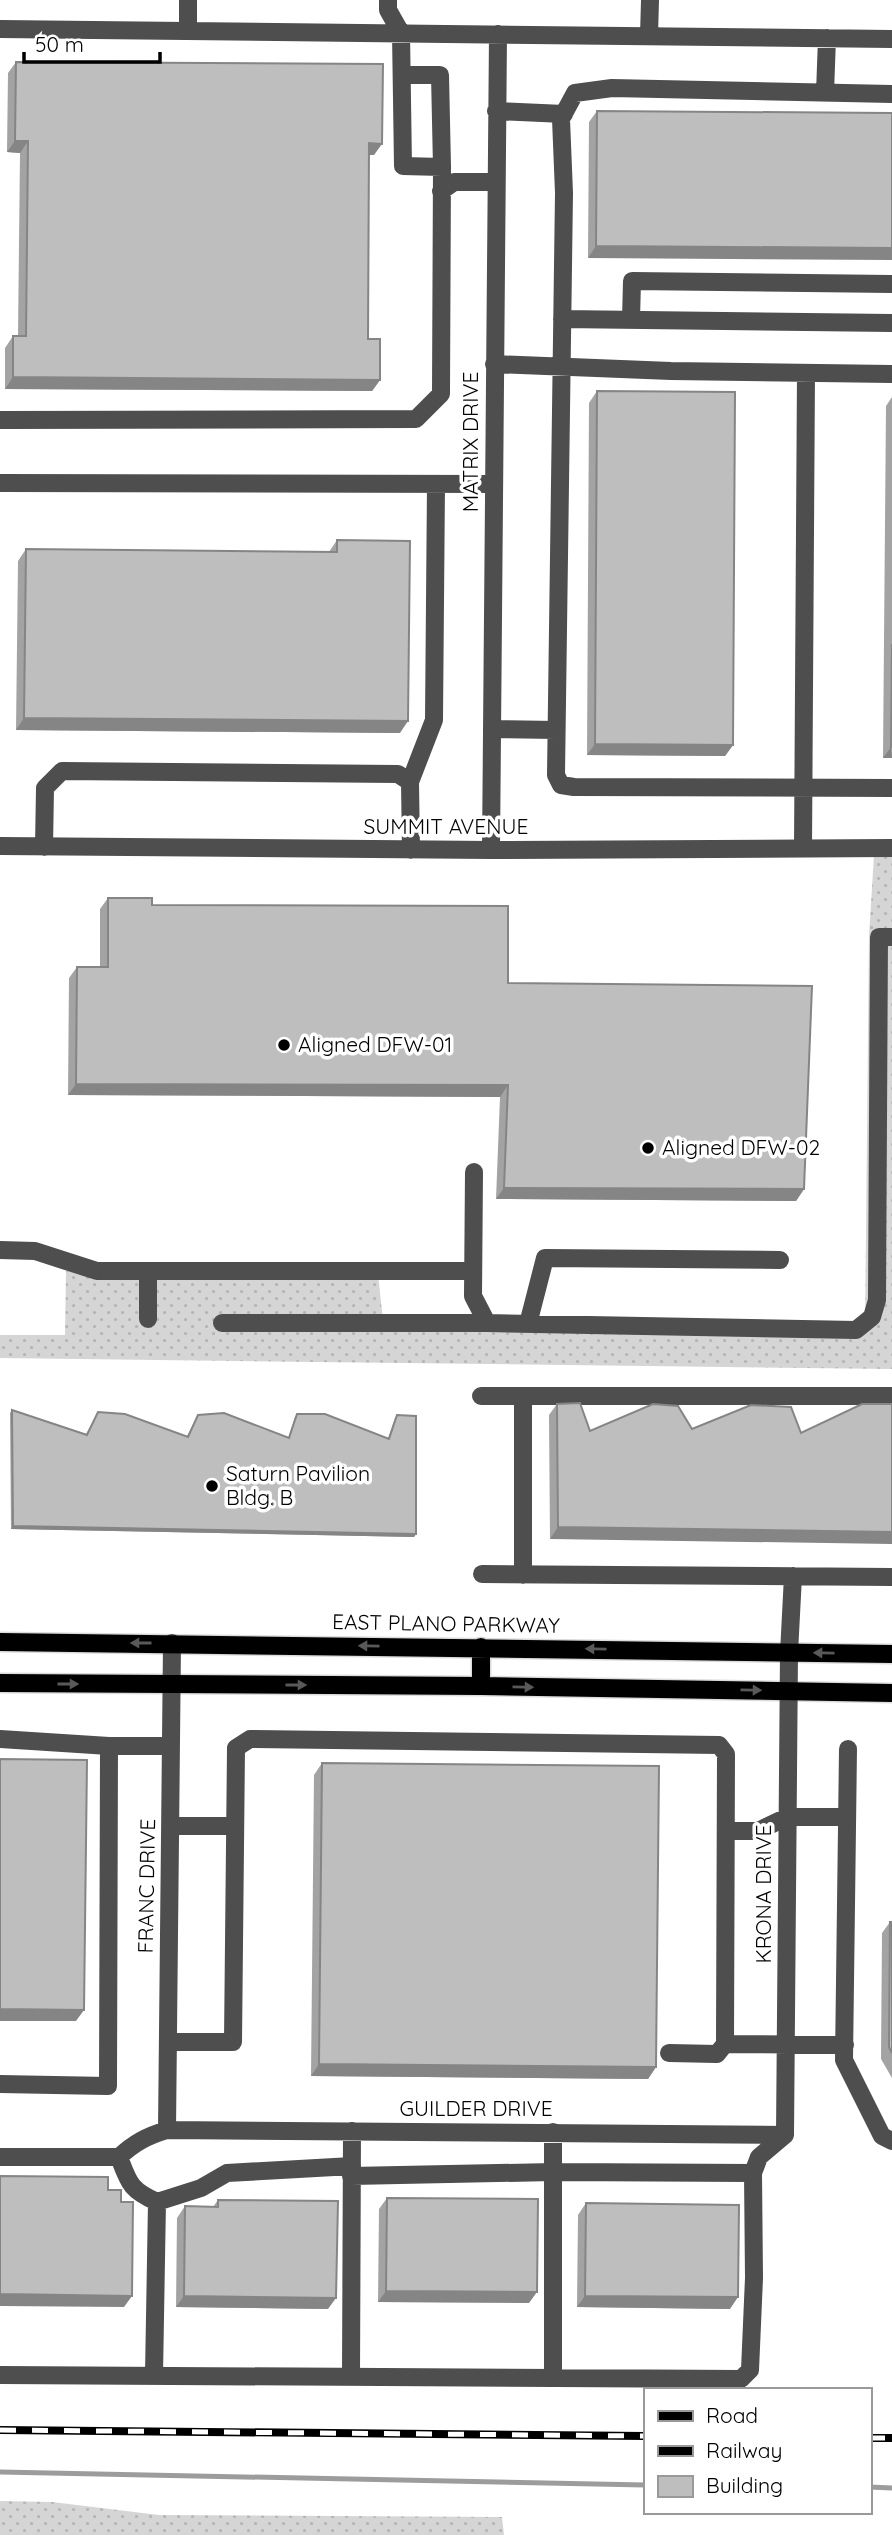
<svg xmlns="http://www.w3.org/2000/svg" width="892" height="2535" viewBox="0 0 892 2535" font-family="Quicksand,sans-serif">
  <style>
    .grass { fill: url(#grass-dots) }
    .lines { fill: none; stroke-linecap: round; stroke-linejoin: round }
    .stream { stroke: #9c9c9c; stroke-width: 5 }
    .major-casing { stroke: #dbdbdb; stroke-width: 21 }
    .minor { stroke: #4e4e4e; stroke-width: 18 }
    .major { stroke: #000; stroke-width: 18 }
    .rail-casing { stroke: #000; stroke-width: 8 }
    .rail { stroke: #fff; stroke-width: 5; stroke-dasharray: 16; stroke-linecap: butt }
    .wall { fill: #a3a3a3 }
    .shaded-wall { fill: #858585 }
    .building { fill: #bebebe; stroke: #858585; stroke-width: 2 }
    .oneway { fill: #595959 }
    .poi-dot { fill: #000; stroke: #fff; stroke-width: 2.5 }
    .labels { text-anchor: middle; stroke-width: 7; stroke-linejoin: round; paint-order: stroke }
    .street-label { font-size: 21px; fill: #000; stroke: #fff }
    .poi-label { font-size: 21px; fill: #000; stroke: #fff; text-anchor: start }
  </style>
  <defs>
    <pattern id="grass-dots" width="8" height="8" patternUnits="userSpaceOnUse" patternTransform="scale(1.75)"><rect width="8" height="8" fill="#d5d5d5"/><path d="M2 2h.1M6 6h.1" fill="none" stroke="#b5b5b5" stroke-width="1.8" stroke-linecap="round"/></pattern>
  </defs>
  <rect width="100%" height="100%" fill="#fff"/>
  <path class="grass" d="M874,855H892V1369L0,1358V1335H65L66,1271L378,1274L383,1321L865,1330L869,937Z
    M0,2501L52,2502L159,2515L502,2517L504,2535H0Z"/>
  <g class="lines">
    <path class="stream" d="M0,2472L645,2485
      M869,2487L892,2488"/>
    <g class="major-casing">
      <path id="major" d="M0,1642L892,1654
        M0,1683L481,1686L892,1693
        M481,1686V1647"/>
    </g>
    <path class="minor" d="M388,0V10L401,33L403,166L442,167L440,75H402
      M0,29L892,39
      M188,31V0
      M649,36L650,0
      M825,93L827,38
      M892,94L612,88L575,93L561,119L564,193L556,775L561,785L574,787L892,788
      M496,111L564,114
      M441,191L454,182H495
      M562,319L892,323
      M631,320L632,281L892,284
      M494,364L671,371L892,374
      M0,420L416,419L441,394L442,167
      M0,483L494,484
      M492,729L556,730
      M410,782L434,720L436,484
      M0,846L491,850L892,848
      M44,847L45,788L62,771L398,774L410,782L411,850
      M803,848L806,373
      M491,850L498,34
      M474,1172L473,1296L487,1323L856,1330L872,1317L877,1300L879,937H892
      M0,1250L35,1251L97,1271H472
      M148,1271V1319
      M222,1323H487
      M528,1324L545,1258L780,1260
      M481,1396H892
      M523,1396V1575
      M482,1574L892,1577
      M0,1739L109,1746
      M848,1749L844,2060L882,2136L892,2141
      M170,1826H235
      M726,1831H758L787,1817H847
      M168,2042H233L236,1748L250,1739L719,1745L726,1754L725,2044
      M669,2053L717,2054L725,2044L845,2045
      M0,2084L108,2086L109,1746H171
      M167,2130L172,1643
      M553,2132V2378
      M785,2135L789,1653L793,1576
      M0,2157H119C134,2143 147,2136 167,2130L785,2135
      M119,2157C129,2183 130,2190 157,2202L154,2375
      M351,2176L553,2172L753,2173
      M157,2202L201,2188L227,2173L352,2166
      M0,2375L741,2379L750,2370L754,2278L753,2173L759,2157L785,2135
      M351,2376L352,2131"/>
    <use href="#major" class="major"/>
    <g class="rail-casing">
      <path id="rail" d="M0,2430L645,2436
        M869,2438H892"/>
    </g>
    <use href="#rail" class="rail"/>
  </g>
  <path class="wall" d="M16,62L374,155H369L368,339L380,380L372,391L5,389V348L13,336H18L20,153L7,152L8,73Z
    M597,111L892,113L588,258L589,122Z
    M597,391L733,745L725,756L587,755L589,403Z
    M892,397V758H883L886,406Z
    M337,540L400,733L16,730L18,561L26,549L329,552Z
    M108,898L152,905L508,983L804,1189L796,1201L496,1199L500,1097L68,1095L69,978L77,967H100V909Z
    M557,1404L590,1431L692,1429L801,1433L892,1404L550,1539L549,1415Z
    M12,1410L86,1434L98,1412L187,1436L198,1415L288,1438L295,1417L297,1414L388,1438L395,1418L397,1415L416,1534L414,1537L11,1529L10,1413Z
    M322,1763L656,2067L648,2079L311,2076L314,1775Z
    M890,1922H892V2078L881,2059L882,1933Z
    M387,2198L529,2303L378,2302L379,2209Z
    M218,2200L328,2309L176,2307L177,2218L185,2206L213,2207Z
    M586,2203L730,2309L577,2307L578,2215Z"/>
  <path class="shaded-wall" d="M15,141H28L20,153L7,152Z
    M369,143L382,144L374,155H361Z
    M596,246L892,248V260L588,258Z
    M13,377L380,380L372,391L5,389Z
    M24,718L408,721L400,733L16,730Z
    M595,744L733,745L725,756L587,755Z
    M891,747L892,758H883Z
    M76,1084L508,1085L500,1097L68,1095Z
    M504,1188L804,1189L796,1201L496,1199Z
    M13,1526L416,1534L414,1537L11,1529Z
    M558,1527L892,1532V1544L550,1539Z
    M0,2009L84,2010L76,2021H0Z
    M319,2064L656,2067L648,2079L311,2076Z
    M386,2291L537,2292L529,2303L378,2302Z
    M0,2294L132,2296L124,2307L0,2306Z
    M184,2296L336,2298L328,2309L176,2307Z
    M585,2296L738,2297L730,2309L577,2307Z"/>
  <path class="building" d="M16,62L383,64L382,144L369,143L368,339H380V380L13,377V336H26L28,141H15Z
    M597,111L892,113V248L596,246Z
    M597,391L735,392L733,745L595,744Z
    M337,540L410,541L408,721L24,718L26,549L337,552Z
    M892,644V747H891Z
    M108,898H152V905L508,906V983L812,986L804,1189L504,1188L508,1085L76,1084L77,967H108Z
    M580,1403L590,1431L653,1404L678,1406L692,1429L751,1405L791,1407L801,1433L862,1404H892V1532L558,1527L557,1404Z
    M12,1410L87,1435L98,1412L125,1414L188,1437L198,1415L224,1413L289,1438L297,1414H325L389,1439L397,1415L416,1416V1534L13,1526Z
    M0,1759L87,1760L84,2010L0,2009Z
    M322,1763L659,1766L656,2067L319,2064Z
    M890,1922H892V2053L889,2047Z
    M0,2176L108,2177V2190H121V2202H133L132,2296L0,2294Z
    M387,2198L538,2199L537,2292L386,2291Z
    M218,2200L338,2201L336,2298L184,2296L185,2206L218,2207Z
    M586,2203L739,2205L738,2297L585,2296Z"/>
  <defs><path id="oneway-solid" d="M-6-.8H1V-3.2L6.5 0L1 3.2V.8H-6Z" transform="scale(1.75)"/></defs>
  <g class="oneway">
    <use href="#oneway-solid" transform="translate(141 1643) rotate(-180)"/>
    <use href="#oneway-solid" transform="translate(369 1646) rotate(-179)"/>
    <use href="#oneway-solid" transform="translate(596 1649) rotate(-179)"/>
    <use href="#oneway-solid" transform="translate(824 1653) rotate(-179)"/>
    <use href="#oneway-solid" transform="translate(68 1684)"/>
    <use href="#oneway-solid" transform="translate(296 1685)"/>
    <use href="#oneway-solid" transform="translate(523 1687) rotate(1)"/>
    <use href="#oneway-solid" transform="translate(751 1690) rotate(1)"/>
  </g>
  <g class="poi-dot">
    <circle cx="284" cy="1045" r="7"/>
    <circle cx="648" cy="1148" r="7"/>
    <circle cx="212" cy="1486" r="7"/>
  </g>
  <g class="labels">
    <g class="street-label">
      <text transform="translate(471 442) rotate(-90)" y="7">MATRIX DRIVE</text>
      <text x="446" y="834">SUMMIT AVENUE</text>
      <text transform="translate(446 1624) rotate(1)" y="7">EAST PLANO PARKWAY</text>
      <text transform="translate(147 1886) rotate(-89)" y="7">FRANC DRIVE</text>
      <text transform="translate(764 1894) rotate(-90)" y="7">KRONA DRIVE</text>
      <text x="476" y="2116">GUILDER DRIVE</text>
    </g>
    <g class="poi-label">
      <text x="298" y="1052">Aligned DFW-01</text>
      <text x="662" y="1155">Aligned DFW-02</text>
      <text x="226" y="1481">Saturn Pavilion<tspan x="226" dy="24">Bldg. B</tspan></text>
    </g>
  </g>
  <rect x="644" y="2388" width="228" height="126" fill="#ffffff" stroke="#999999" stroke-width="2"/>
  <rect x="658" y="2411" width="35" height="10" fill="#000000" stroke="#999999" stroke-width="2"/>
  <text x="706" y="2423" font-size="21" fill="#000000">Road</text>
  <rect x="658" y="2446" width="35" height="10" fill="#000000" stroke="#999999" stroke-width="2"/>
  <text x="706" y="2458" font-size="21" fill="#000000">Railway</text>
  <rect x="658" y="2476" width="35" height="21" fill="#bebebe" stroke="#999999" stroke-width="2"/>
  <text x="706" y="2493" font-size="21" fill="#000000">Building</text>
  <path d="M24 52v10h136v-10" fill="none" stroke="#000000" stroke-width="3.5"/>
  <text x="35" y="52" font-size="21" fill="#000000" stroke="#ffffff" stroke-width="5" paint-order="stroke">50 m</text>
</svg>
